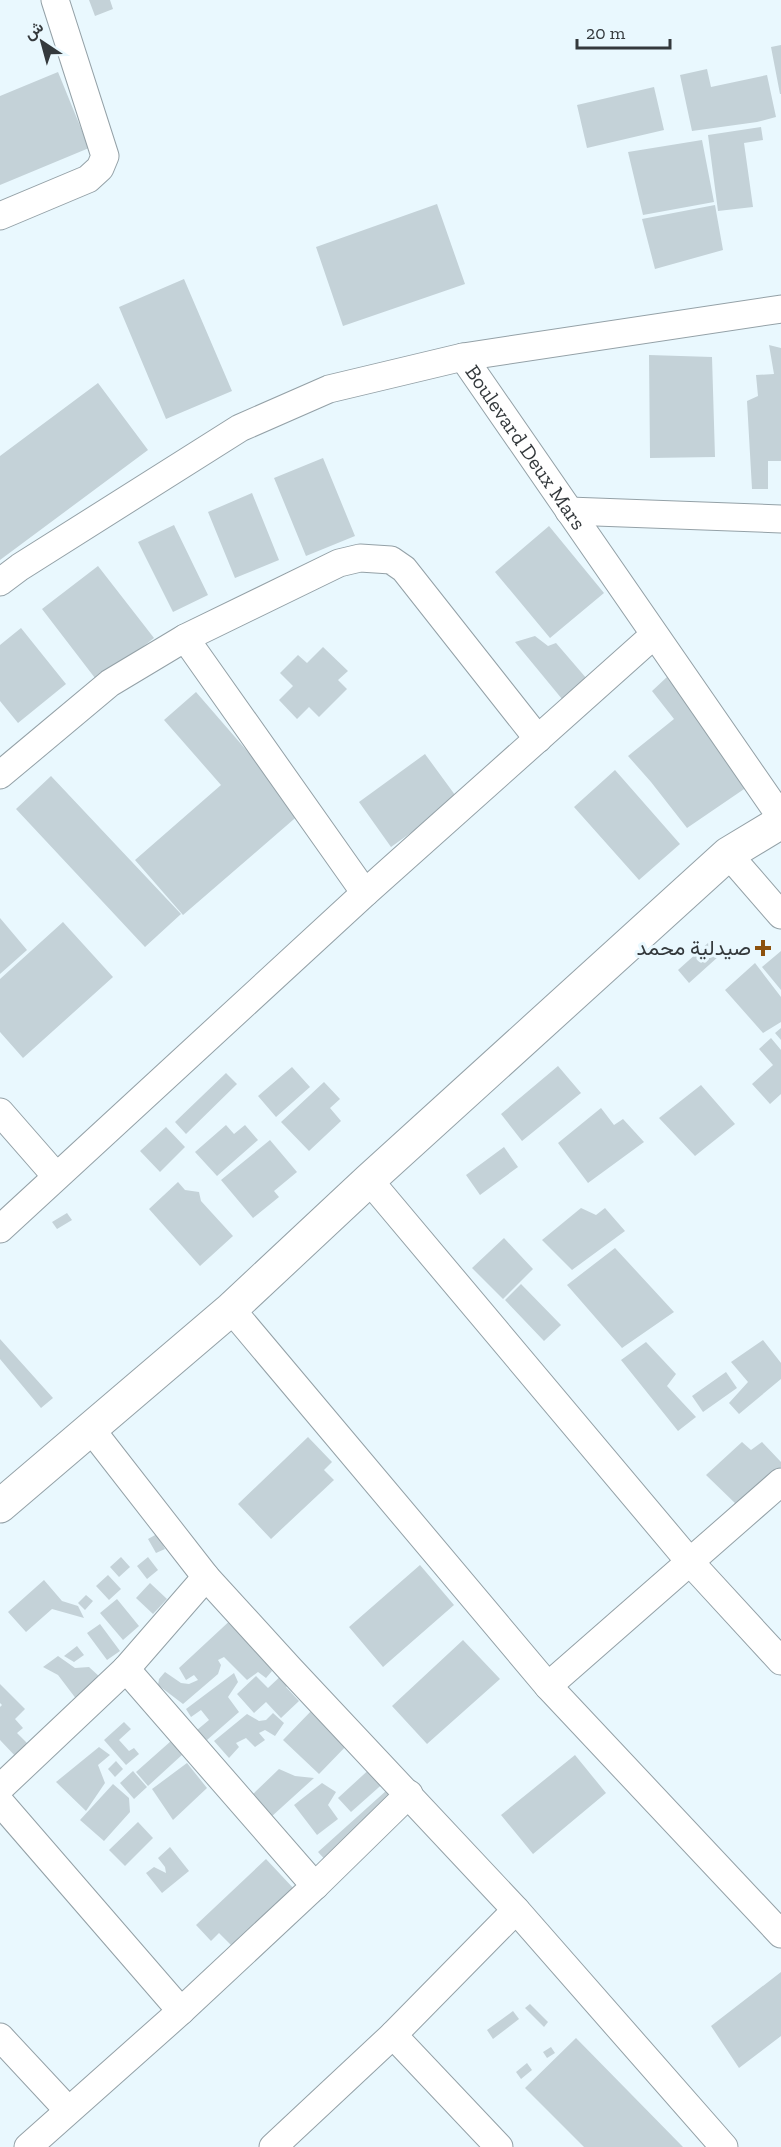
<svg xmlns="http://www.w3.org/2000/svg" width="781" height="2147" viewBox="0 0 781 2147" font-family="'Zilla Slab',Vazirmatn,serif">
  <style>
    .building { fill: #c4d2d8 }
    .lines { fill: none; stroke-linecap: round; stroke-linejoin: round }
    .street-casing { stroke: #94a1a7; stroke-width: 29 }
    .secondary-casing { stroke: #94a1a7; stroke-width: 35 }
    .street { stroke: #fff; stroke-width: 27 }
    .secondary { stroke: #fff; stroke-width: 33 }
    .poi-dot { fill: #8c510d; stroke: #e9f8fe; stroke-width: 2 }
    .labels { text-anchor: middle; stroke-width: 6; stroke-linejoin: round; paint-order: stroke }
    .street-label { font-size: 21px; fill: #34393c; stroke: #e9f8fe }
    .poi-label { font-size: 21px; fill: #34393c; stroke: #e9f8fe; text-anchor: end }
  </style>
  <rect width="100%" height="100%" fill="#e9f8fe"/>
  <path class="building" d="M89,0H110L113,9L95,16Z
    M781,45V94H780L771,47Z
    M707,69L711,87L767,75L776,117L757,122L692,131L680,75Z
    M58,72L89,148L0,185V96Z
    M654,87L664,130L587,148L577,105Z
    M761,127L763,140L744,143L753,207L718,211L708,135Z
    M702,140L714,202L643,215L628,152Z
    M437,204L465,284L343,326L316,247Z
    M715,205L723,250L655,269L642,219Z
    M184,279L232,391L166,419L119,307Z
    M769,345L781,348V461H768V489H752L747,401L758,396L756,375L774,374Z
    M649,355L712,357L715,457L650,458Z
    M98,383L148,450L0,560V456Z
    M323,458L355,536L306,556L274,478Z
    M252,493L279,560L235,578L208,512Z
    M174,525L208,595L173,612L138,542Z
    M549,526L604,593L550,638L495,572Z
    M98,566L154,638L98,682L42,609Z
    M21,628L66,684L18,723L0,701V645Z
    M535,636L548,646L556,643L587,679L562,699L515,642Z
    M323,647L348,671L338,680L347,689L319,717L309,707L297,719L279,700L293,686L280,673L298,655L307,663Z
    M667,677L750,785L687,828L651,782L628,756L674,719L652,691Z
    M196,692L301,813L183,915L135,860L221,785L164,720Z
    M425,754L458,799L391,847L359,802Z
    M615,770L680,844L639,880L574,807Z
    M51,776L181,914L145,947L16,809Z
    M0,918L27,950L0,974Z
    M63,922L113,977L23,1058L0,1032V979Z
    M708,943L719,956L689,983L678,970Z
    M781,951V990L762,967Z
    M755,963L781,997V1022L763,1033L725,990Z
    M781,1028V1040L775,1033Z
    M771,1038L781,1050V1094L770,1104L752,1084L773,1065L759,1049Z
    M558,1066L581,1093L522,1141L501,1114Z
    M292,1067L310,1087L276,1117L258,1096Z
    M226,1073L237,1084L186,1134L175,1122Z
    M324,1082L340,1099L330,1108L341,1121L309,1151L281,1122Z
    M701,1085L735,1124L695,1156L659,1118Z
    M601,1108L614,1125L623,1119L644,1142L588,1183L558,1143Z
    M226,1125L234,1134L245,1125L258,1140L217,1176L195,1152Z
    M166,1127L185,1147L160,1172L140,1151Z
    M270,1140L297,1172L274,1191L279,1197L253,1218L221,1180Z
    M504,1147L518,1167L480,1195L466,1175Z
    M178,1182L185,1190L199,1192L201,1201L233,1236L200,1266L149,1209Z
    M581,1208L596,1215L605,1208L625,1231L572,1270L542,1240Z
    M67,1213L72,1220L57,1229L52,1222Z
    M504,1238L533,1269L503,1299L472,1268Z
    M615,1248L674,1312L622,1348L567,1285Z
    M521,1284L561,1325L544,1341L505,1300Z
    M0,1339L53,1398L41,1408L0,1359Z
    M763,1340L781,1363V1379L739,1414L729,1403L748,1382L731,1362Z
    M646,1342L676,1374L667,1386L696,1417L678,1431L621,1360Z
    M726,1372L737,1388L703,1412L692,1396Z
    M308,1437L332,1462L324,1470L334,1480L271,1539L238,1504Z
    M742,1442L751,1450L762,1442L781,1462V1467L739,1507L706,1475Z
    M157,1534L165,1549L156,1553L148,1539Z
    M121,1557L130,1567L119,1577L110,1567Z
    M148,1557L158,1570L147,1579L137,1566Z
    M420,1565L454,1605L383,1667L349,1627Z
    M108,1575L121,1589L109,1600L96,1586Z
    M44,1580L62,1601L78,1606L84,1618L52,1609L26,1632L8,1612Z
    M150,1583L167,1599L153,1614L136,1598Z
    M86,1595L93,1601L85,1610L78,1603Z
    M117,1599L139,1626L123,1640L100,1613Z
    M235,1616L272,1671L266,1678L258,1672L247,1680L224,1657L218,1660L221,1665L218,1674L183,1704L158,1685L159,1679L165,1672L181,1683L189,1684L198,1680L194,1675L186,1680L179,1668Z
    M100,1624L120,1651L107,1660L87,1633Z
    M463,1640L500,1679L427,1744L392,1706Z
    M77,1646L84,1655L74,1662L64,1656Z
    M58,1656L75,1668L89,1667L101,1678L77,1700L58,1675L43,1667Z
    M285,1672L293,1681L286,1687L299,1701L281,1718L266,1702L254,1713L237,1694L256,1676L268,1688Z
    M234,1673L238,1682L228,1697L239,1712L207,1740L197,1730L209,1720L201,1710L191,1717L186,1709Z
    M0,1684L25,1709L15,1719L23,1728L17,1733L30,1746L17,1758L0,1740V1707L2,1705L0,1703Z
    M315,1707L351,1741L319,1774L283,1740Z
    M273,1713L284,1723L275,1736L265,1730L259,1733L265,1740L255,1747L246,1738L236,1743L239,1747L229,1758L214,1741L247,1714L259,1721L266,1720Z
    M124,1722L131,1729L119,1740L129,1751L134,1748L139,1754L126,1765L104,1740Z
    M171,1741L183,1754L148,1786L136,1772Z
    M99,1747L110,1755L98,1765L105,1783L86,1811L56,1782Z
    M575,1755L606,1793L533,1854L501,1815Z
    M116,1761L123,1769L115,1777L108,1769Z
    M187,1763L207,1788L173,1820L152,1789Z
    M374,1765L387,1780L351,1812L338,1798Z
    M279,1769L295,1776L314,1778L271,1817L252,1795Z
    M133,1771L147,1787L134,1799L120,1783Z
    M322,1783L336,1792L328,1805L338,1819L317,1835L294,1805Z
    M113,1784L129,1798L130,1812L104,1841L80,1820Z
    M387,1790L399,1803L330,1865L318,1852Z
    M138,1822L153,1838L125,1866L109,1850Z
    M170,1847L189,1871L162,1893L146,1873L154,1867L166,1873L165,1867L158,1858Z
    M266,1859L295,1890L234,1948L219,1933L211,1941L196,1925Z
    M781,1972V2036L739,2068L711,2026Z
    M530,2004L548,2022L544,2027L525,2008Z
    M513,2011L519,2019L493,2039L487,2030Z
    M576,2038L683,2147H584L525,2088Z
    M551,2047L555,2053L547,2058L543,2052Z
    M527,2063L532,2070L521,2079L516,2072Z"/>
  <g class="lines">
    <g class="street-casing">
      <g id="street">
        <path d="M0,216L88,179L100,168L105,156L55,0"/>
        <path id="s1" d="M463,357L781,817"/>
        <path d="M569,511L781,519"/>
        <path d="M0,582L20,567L240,428L329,389L463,357L781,309"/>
        <path d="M185,638L365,893"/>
        <path d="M0,775L110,683L185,638L339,563L360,558L391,560L404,569L538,739"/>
        <path d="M728,854L781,915"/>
        <path d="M0,1112L56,1176"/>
        <path d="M369,1180L690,1562L781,1661"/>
        <path d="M0,1229L365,893L654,635"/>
        <path d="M231,1309L548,1686L781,1934"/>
        <path d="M90,1428L206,1577L290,1669L516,1910L724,2147"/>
        <path d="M126,1669L315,1886"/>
        <path d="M548,1686L781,1482"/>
        <path d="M0,1788L126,1669L206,1577"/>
        <path d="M0,1802L181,2011"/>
        <path d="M393,2035L499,2147"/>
        <path d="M0,2037L68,2110"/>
        <path d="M28,2147L181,2011L315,1886L409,1794"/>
        <path d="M273,2147L393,2035L516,1910"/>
      </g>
    </g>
    <g class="secondary-casing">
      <path id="secondary" d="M0,1506L231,1309L369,1180L728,854L781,822"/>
    </g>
    <use href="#street" class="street"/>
    <use href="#secondary" class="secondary"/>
  </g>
  <path class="poi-dot" d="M760 939h6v6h6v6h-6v6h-6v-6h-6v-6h6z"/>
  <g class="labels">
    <g class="street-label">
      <text dy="7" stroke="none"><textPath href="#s1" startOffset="110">Boulevard Deux Mars</textPath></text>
    </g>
    <g class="poi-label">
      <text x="751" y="955">صيدلية محمد</text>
    </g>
  </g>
  <g transform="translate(42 42) rotate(324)" stroke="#e9f8fe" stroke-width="4.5" paint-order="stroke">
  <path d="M0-4.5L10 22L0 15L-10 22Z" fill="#34393c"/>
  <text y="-9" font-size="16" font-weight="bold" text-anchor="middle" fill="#34393c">ش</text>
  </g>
  <path d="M577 39v9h93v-9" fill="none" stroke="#34393c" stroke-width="3"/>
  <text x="586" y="39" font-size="18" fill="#34393c" stroke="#e9f8fe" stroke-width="4.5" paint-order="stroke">20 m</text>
</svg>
